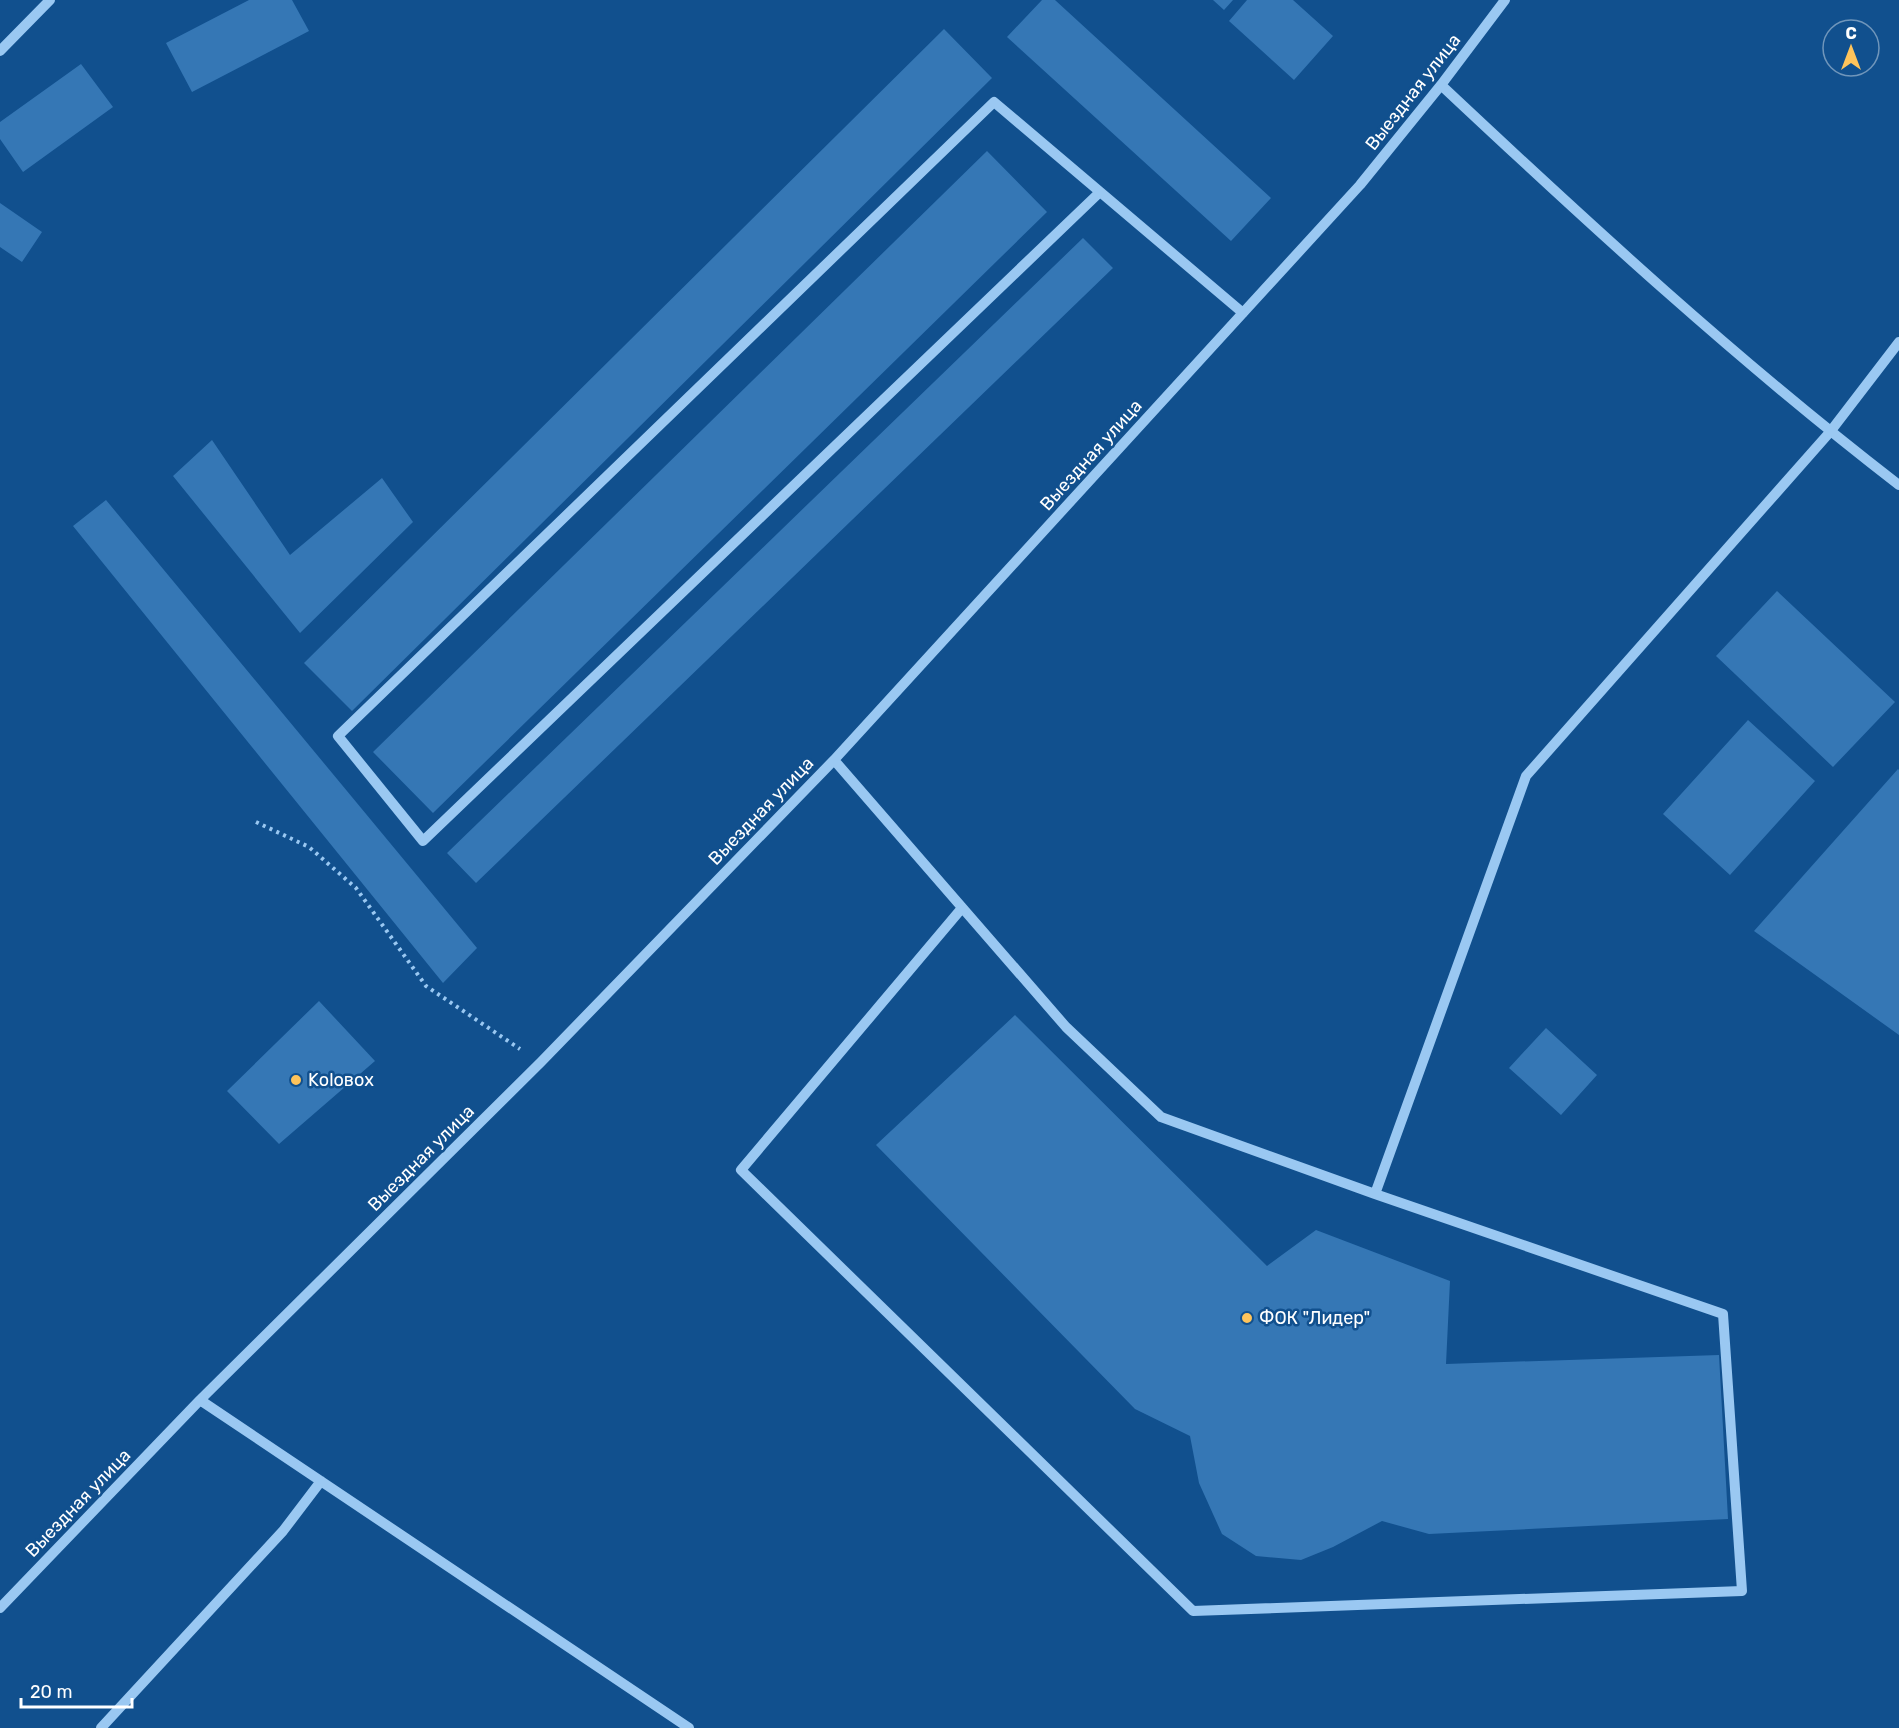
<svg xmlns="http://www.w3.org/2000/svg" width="1899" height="1728" viewBox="0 0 1899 1728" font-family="Rubik,sans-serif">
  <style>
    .building { fill: #3577b5 }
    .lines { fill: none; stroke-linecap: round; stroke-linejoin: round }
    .path { stroke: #9ac8f2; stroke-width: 4; stroke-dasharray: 3 4.5; stroke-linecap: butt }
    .minor { stroke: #9ac8f2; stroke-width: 10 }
    .poi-dot { fill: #ffc45b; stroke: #11508e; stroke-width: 2 }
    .labels { text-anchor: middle; stroke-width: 5; stroke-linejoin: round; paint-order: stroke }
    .street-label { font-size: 18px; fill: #fff; stroke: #11508e }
    .poi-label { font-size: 18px; fill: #fff; stroke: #11508e; text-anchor: start }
  </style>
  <rect width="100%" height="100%" fill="#11508e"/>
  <path class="building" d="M249,0H292L309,31L192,92L166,43Z
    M1042,0H1055L1271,198L1231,241L1007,37Z
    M1213,0H1233L1224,10Z
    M1247,0H1293L1333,36L1294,80L1229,21Z
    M944,29L992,78L352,711L304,663Z
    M81,64L113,107L23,172L0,139V122Z
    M987,151L1047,212L433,813L373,752Z
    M0,203L42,232L22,262L0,247Z
    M1083,238L1113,268L476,883L447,853Z
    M212,440L290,555L382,478L413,522L300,633L173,476Z
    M106,500L477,948L443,983L73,526Z
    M1777,591L1895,702L1833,767L1716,656Z
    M1748,720L1815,781L1730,875L1663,814Z
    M1898,769L1899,770V1035L1754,931Z
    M319,1001L375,1061L279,1144L227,1091Z
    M1015,1015L1267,1266L1316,1230L1450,1281L1446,1364L1719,1355L1728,1519L1429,1534L1382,1521L1333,1547L1301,1560L1256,1556L1222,1534L1199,1483L1190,1436L1135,1409L876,1145Z
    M1546,1028L1597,1075L1561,1115L1509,1068Z"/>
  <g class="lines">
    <path class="path" d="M256,822L309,847L356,888L426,986L520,1049"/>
    <path class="minor" d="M0,51L50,0
      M1441,85C1589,224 1738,361 1899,485
      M1100,192L423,841L338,736L994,102L1243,313
      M834,760L1066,1027L1161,1117L1375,1194L1723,1314L1742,1591L1193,1611L741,1170L962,908
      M1375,1194L1526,776L1830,432L1899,342
      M200,1400L689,1728
      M0,1608L200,1400L541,1062L834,760L1360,185L1441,85L1505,0
      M101,1728L283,1531L321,1481"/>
  </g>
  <g class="poi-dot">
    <circle cx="296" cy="1080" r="6"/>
    <circle cx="1247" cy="1318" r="6"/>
  </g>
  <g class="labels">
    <g class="street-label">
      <text transform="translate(1413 92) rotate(-52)" y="6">Выездная улица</text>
      <text transform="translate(1091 455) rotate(-48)" y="6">Выездная улица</text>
      <text transform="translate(761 811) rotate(-46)" y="6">Выездная улица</text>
      <text transform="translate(421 1158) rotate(-45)" y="6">Выездная улица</text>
      <text transform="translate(78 1503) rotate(-46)" y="6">Выездная улица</text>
    </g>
    <g class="poi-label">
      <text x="308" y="1086">Kоlовох</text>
      <text x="1259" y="1324">ФОК "Лидер"</text>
    </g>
  </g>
  <g transform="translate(1851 48)"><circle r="28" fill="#11508e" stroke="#7096bb" stroke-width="1.5"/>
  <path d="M0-4.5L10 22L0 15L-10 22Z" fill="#ffc45b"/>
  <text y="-9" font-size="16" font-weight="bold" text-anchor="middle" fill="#ffffff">С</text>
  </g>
  <path d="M21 1698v9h111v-9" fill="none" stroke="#ffffff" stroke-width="3"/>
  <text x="30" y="1698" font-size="18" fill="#ffffff" stroke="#11508e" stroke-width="4.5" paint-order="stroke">20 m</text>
</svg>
